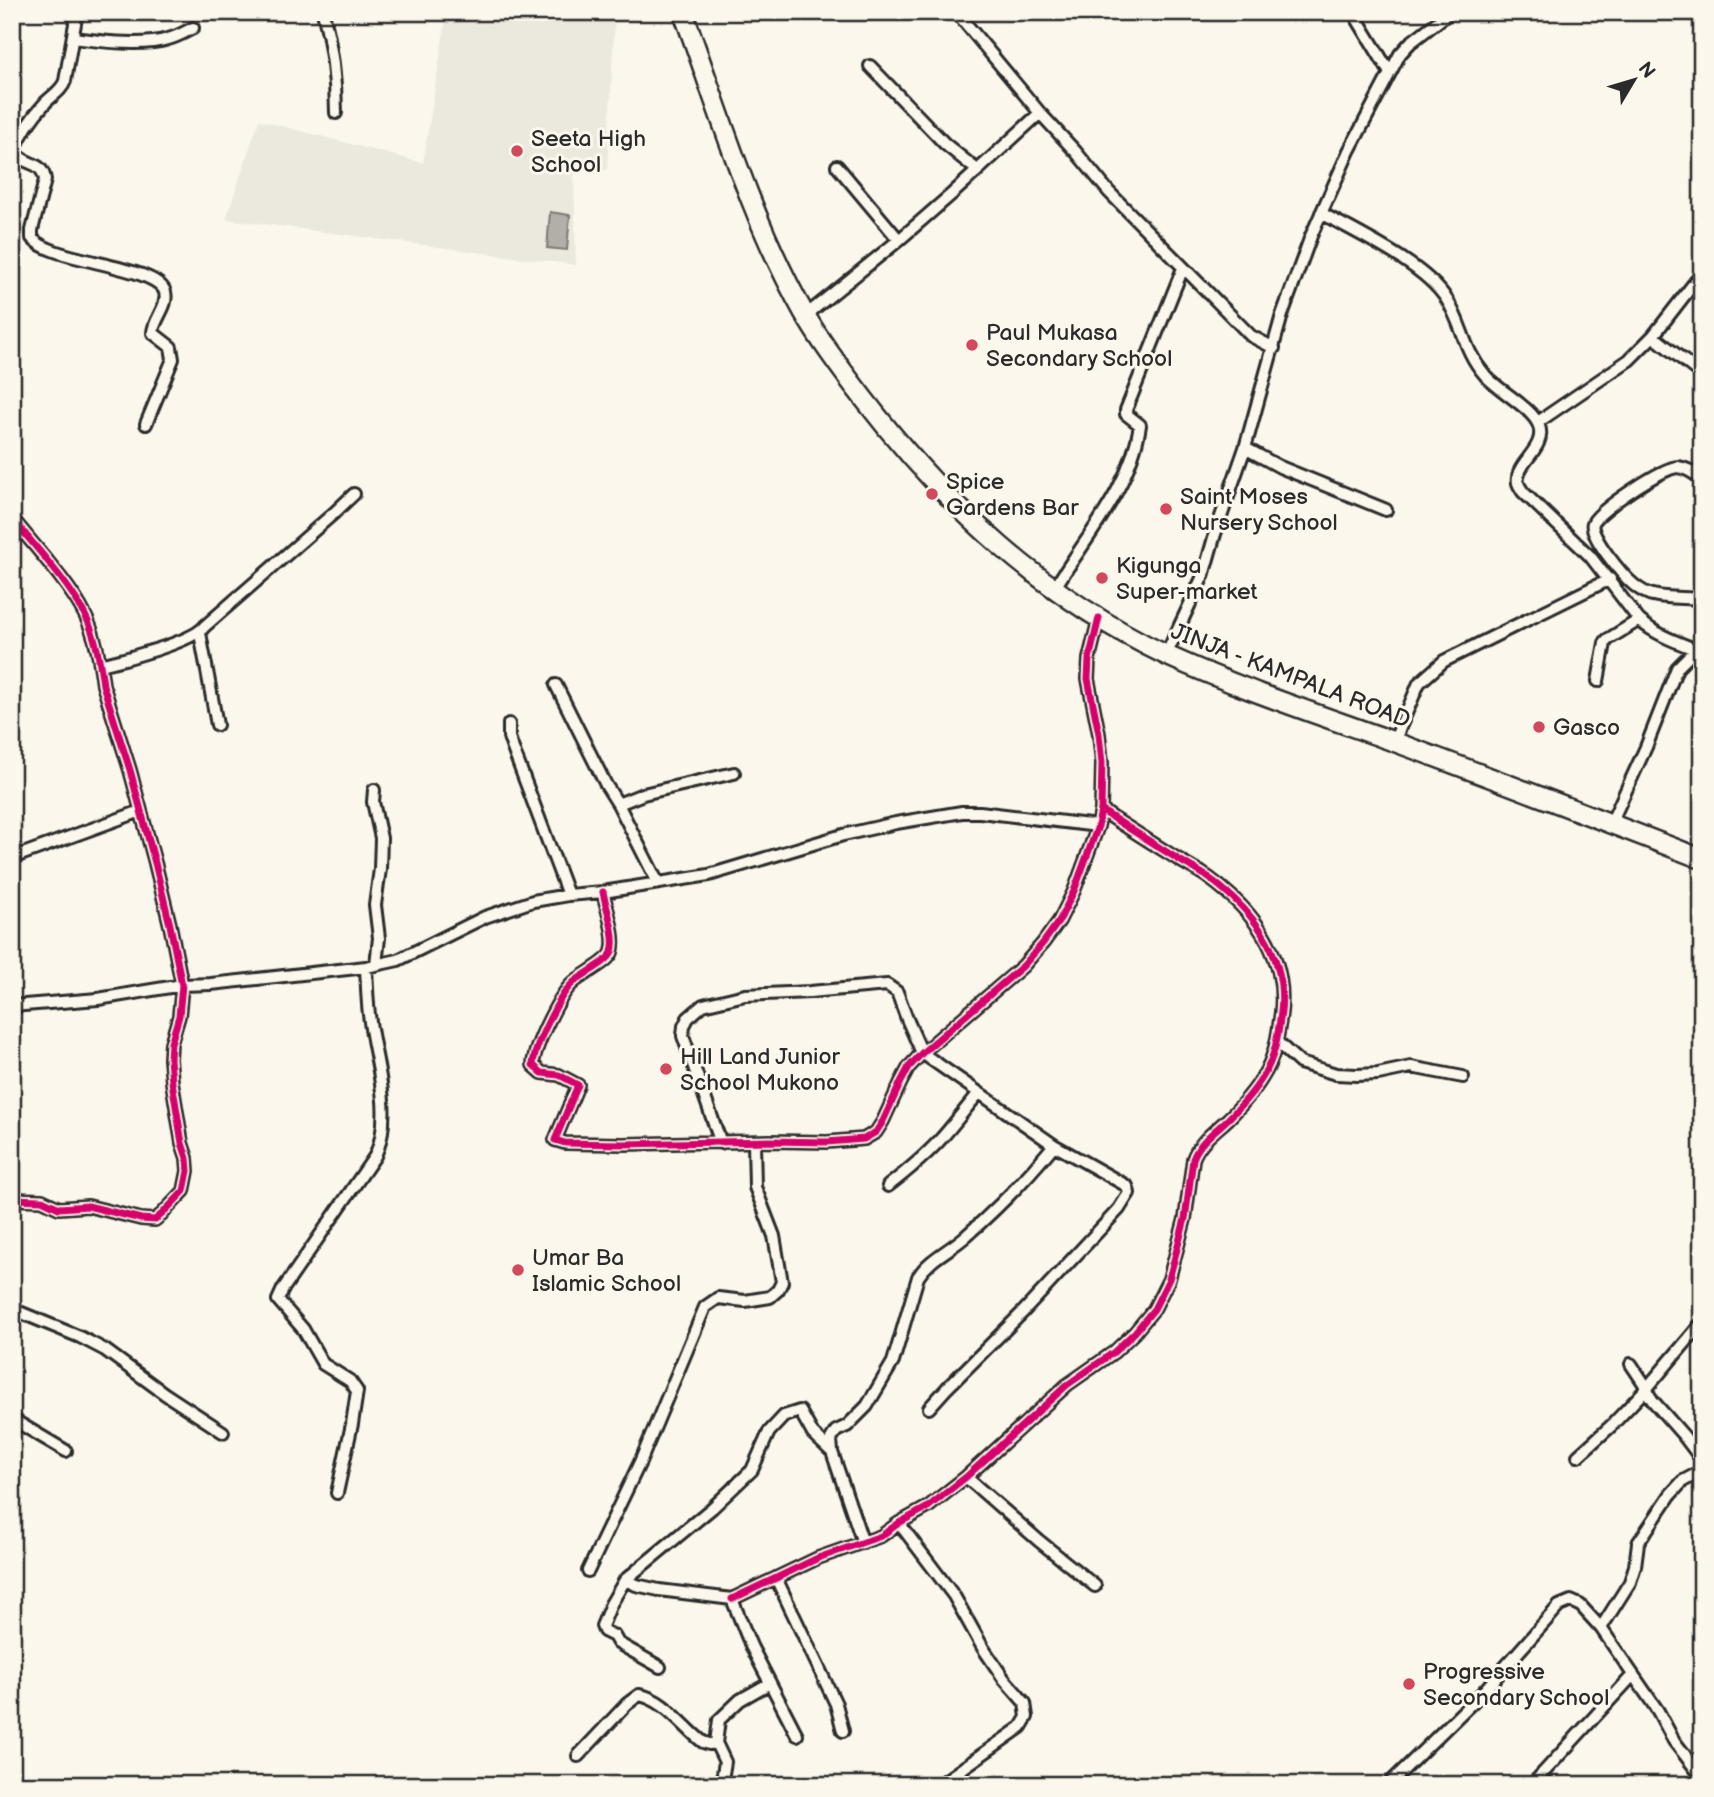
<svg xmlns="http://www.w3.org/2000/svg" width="1714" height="1797" viewBox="0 0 1714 1797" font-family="'Balsamiq Sans',sans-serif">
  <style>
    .built { fill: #ebe8de }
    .water { fill: #b1afa7; stroke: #7b7a75; stroke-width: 2 }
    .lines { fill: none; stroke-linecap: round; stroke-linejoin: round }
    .minor-casing { stroke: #2b2b2b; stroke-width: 16 }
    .trunk-casing { stroke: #2b2b2b; stroke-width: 23 }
    .minor { stroke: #fbf7ec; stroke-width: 10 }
    .trunk { stroke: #fbf7ec; stroke-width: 18 }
    .cycleway-casing { stroke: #fbf7ec; stroke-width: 11 }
    .cycleway { stroke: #d6006c; stroke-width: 7 }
    .poi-dot { fill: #d1495b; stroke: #fbf7ec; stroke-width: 2.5 }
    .labels { text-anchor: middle; stroke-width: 6; stroke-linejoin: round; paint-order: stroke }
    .poi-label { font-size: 23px; fill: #2b2b2b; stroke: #fbf7ec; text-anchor: start }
    .street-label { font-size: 23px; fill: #2b2b2b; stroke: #fbf7ec }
  </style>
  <rect width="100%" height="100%" fill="#fbf7ec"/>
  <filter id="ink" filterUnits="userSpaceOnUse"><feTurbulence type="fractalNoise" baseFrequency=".0143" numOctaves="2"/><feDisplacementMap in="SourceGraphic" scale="14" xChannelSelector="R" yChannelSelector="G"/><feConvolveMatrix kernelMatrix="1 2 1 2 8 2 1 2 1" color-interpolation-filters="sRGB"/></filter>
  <g filter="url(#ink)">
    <path class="built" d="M447,12H615L607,170L574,169L576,265L226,219L259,120L423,163Z"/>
    <path class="water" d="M550,212L570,215L567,250L547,248Z"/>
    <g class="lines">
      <g class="minor-casing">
        <path id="minor" d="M77,12L65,81C62,90 53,95 46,102C33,116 21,133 14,151C24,167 42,159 45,180L32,230V238C51,262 157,265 165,292C169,306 153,320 153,333L171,347L173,359L146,424
          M323,12C332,46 336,79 336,113
          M1353,12L1390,73
          M957,13L1040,113L1076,152L1109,192L1251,336L1274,348
          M73,38C100,41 142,47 168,39C177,37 185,32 193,28
          M870,66L945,144L977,170
          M837,166L899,240
          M1321,213C1357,233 1426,265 1447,300C1463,325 1463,350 1485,375C1497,390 1533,408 1539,426C1547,449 1514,463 1518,483C1519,486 1521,489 1523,492L1590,556L1639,620C1657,636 1680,643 1702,652
          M805,316L899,240L953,193L1040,113
          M1653,336L1702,375
          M1538,422L1629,360L1653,336L1702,273
          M1245,448L1280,467L1386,510
          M1702,479C1694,474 1688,468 1678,467C1663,467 1599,510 1593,523C1588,535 1624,577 1634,585C1639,589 1647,594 1653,595C1668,599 1686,597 1702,599
          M12,518C35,547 69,583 85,615C96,636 100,662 103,685L130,770L155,863L170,925L182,985L179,1016L171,1043L170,1059L172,1082L182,1143L187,1158L188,1171L184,1191L162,1214L155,1220L141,1219L88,1206L59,1208L42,1200L12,1199
          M1054,589C1086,537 1131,487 1140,425L1126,414V410L1183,268
          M200,633L217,725
          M1166,655L1203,576L1215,534L1245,448L1282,315L1311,236L1349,151L1400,54L1410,43L1450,12
          M100,665C122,660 193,642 205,626L334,513L354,494
          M1598,681L1605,643L1607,640L1639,620
          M556,685L606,785L618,804L658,883
          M509,724V737L512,746L568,895
          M1394,742L1419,683L1444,661L1610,579
          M374,790L373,802L381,838L380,869L375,905L379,938L376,964
          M618,804L643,794L734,773
          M1611,823L1646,747L1677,668L1696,649
          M12,858L141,811
          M603,892C606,908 617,936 612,952C609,962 583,974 574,982C560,993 534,1047 533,1065L542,1073L559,1075L578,1085L555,1140L565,1143L623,1144L770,1141L827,1142L864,1139L876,1132L883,1121L901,1082L909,1067L922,1053L1023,966L1043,943L1059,921L1074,891L1098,826L1101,810L1102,763L1099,734L1088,679L1089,659L1099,618
          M12,1006L98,999L182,985L211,984L366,967L398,960L485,917L533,901L568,895L603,892L709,875L843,835L896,823L962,812H980L1098,826
          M1278,1043L1300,1063L1336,1074L1357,1075L1378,1074L1411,1067L1463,1077
          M721,1143L683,1036L684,1026L688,1018L703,1005L745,995L810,992L887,985L897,992L907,1019L922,1053L1054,1145L1127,1186L1129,1193L1119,1209L1022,1313L947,1388L929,1408
          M888,1186C906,1172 924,1157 939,1141C953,1126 965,1109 979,1093
          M12,1309L80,1337L105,1350L165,1394L223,1432
          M1701,1324L1647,1388L1649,1395L1653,1401L1683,1435L1702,1460
          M12,1419L66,1451
          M1578,1456L1611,1426L1647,1388L1631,1364
          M966,1477L1038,1540L1095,1586
          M337,1493L352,1424L357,1391L350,1381L323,1364L303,1329L278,1300L283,1289L375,1156C394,1114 376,1065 370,1022C367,1004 367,985 366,967
          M899,1523L954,1596L983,1648L1004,1679L1025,1703L1027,1717L1021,1727L939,1785
          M863,1543L832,1452L831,1439L836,1431L847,1426L867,1406L893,1362L918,1277C930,1258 951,1250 967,1235C998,1208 1028,1177 1054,1145
          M588,1571L641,1460L705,1307L718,1298L745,1301L770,1297L778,1290L782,1282L774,1236L755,1187L754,1142
          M776,1578L836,1704L843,1731
          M625,1580L636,1585L659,1590L732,1599L751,1646L797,1735
          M732,1599L818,1558L881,1536L899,1523L928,1507L966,1477L1067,1385L1114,1352L1135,1332L1154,1309L1169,1279L1185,1219L1193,1159C1199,1142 1215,1131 1228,1119C1240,1107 1253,1093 1262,1078C1275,1058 1278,1036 1281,1012C1287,955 1254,911 1209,878C1198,870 1185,864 1173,856C1149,841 1125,826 1101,810
          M1601,1628L1630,1582L1635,1566L1638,1543L1671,1494L1683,1481L1702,1471
          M660,1667L618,1643L614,1636L604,1631L602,1626L611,1604L625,1580L712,1508L752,1470L769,1432L784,1416L800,1411L813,1434L832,1452
          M578,1756L627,1704L639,1695C665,1699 684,1728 703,1742L709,1744L716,1743
          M721,1785L725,1762L716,1743L719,1720L740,1700L770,1683
          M1388,1785L1483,1692L1559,1606L1571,1601L1580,1605L1601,1628L1658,1711L1674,1741L1702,1777
          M1532,1785L1633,1675"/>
      </g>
      <g class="trunk-casing">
        <path id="trunk" d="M683,12C720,113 751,219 804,313C821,343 843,372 864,399C947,507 1044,597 1168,656C1241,689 1317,714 1392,741C1496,779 1599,819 1702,859"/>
      </g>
      <use href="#minor" class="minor"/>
      <use href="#trunk" class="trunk"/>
      <g class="cycleway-casing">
        <path id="cycleway" d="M12,518C35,547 69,583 85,615C96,636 100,662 103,685L130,770L155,863L170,925L182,985L179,1016L171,1043L170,1059L172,1082L182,1143L187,1158L188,1171L184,1191L162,1214L155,1220L141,1219L88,1206L59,1208L42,1200L12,1199
          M603,892C606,908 617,936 612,952C609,962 583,974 574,982C560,993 534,1047 533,1065L542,1073L559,1075L578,1085L555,1140L565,1143L623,1144L770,1141L827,1142L864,1139L876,1132L883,1121L901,1082L909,1067L922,1053L1023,966L1043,943L1059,921L1074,891L1098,826L1101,810L1102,763L1099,734L1088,679L1089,659L1099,618
          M732,1599L818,1558L881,1536L899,1523L928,1507L966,1477L1067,1385L1114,1352L1135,1332L1154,1309L1169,1279L1185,1219L1193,1159C1199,1142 1215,1131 1228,1119C1240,1107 1253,1093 1262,1078C1275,1058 1278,1036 1281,1012C1287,955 1254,911 1209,878C1198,870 1185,864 1173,856C1149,841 1125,826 1101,810"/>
      </g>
      <use href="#cycleway" class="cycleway"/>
    </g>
  </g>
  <g class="poi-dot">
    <circle cx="517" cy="151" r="7"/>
    <circle cx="972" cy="345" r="7"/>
    <circle cx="932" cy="494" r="7"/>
    <circle cx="1166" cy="509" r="7"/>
    <circle cx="1102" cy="578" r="7"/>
    <circle cx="1539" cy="727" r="7"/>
    <circle cx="666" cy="1069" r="7"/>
    <circle cx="518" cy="1270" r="7"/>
    <circle cx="1409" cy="1684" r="7"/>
  </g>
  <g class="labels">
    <g class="poi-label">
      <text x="531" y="146">Seeta High<tspan x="531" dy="26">School</tspan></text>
      <text x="986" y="340">Paul Mukasa<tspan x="986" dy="26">Secondary School</tspan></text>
      <text x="946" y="489">Spice<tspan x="946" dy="26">Gardens Bar</tspan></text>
      <text x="1180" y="504">Saint Moses<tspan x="1180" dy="26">Nursery School</tspan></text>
      <text x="1116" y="573">Kigunga<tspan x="1116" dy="26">Super-market</tspan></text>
      <text x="1553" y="735">Gasco</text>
      <text x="680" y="1064">Hill Land Junior<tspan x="680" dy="26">School Mukono</tspan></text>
      <text x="532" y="1265">Umar Ba<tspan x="532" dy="26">Islamic School</tspan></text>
      <text x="1423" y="1679">Progressive<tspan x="1423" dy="26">Secondary School</tspan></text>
    </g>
    <g class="street-label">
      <text transform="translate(1291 675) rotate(21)" y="8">JINJA - KAMPALA ROAD</text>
    </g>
  </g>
  <rect width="1714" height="1797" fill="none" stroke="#fbf7ec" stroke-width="42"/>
  <rect x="21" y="21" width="1672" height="1755" fill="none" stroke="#2b2b2b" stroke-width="2.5" filter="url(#ink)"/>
  <g transform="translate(1634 80) rotate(52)" stroke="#fbf7ec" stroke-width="5" paint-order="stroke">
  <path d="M0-5L12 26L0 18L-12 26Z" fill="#2b2b2b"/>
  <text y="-10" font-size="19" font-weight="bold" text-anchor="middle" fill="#2b2b2b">N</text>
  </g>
</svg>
